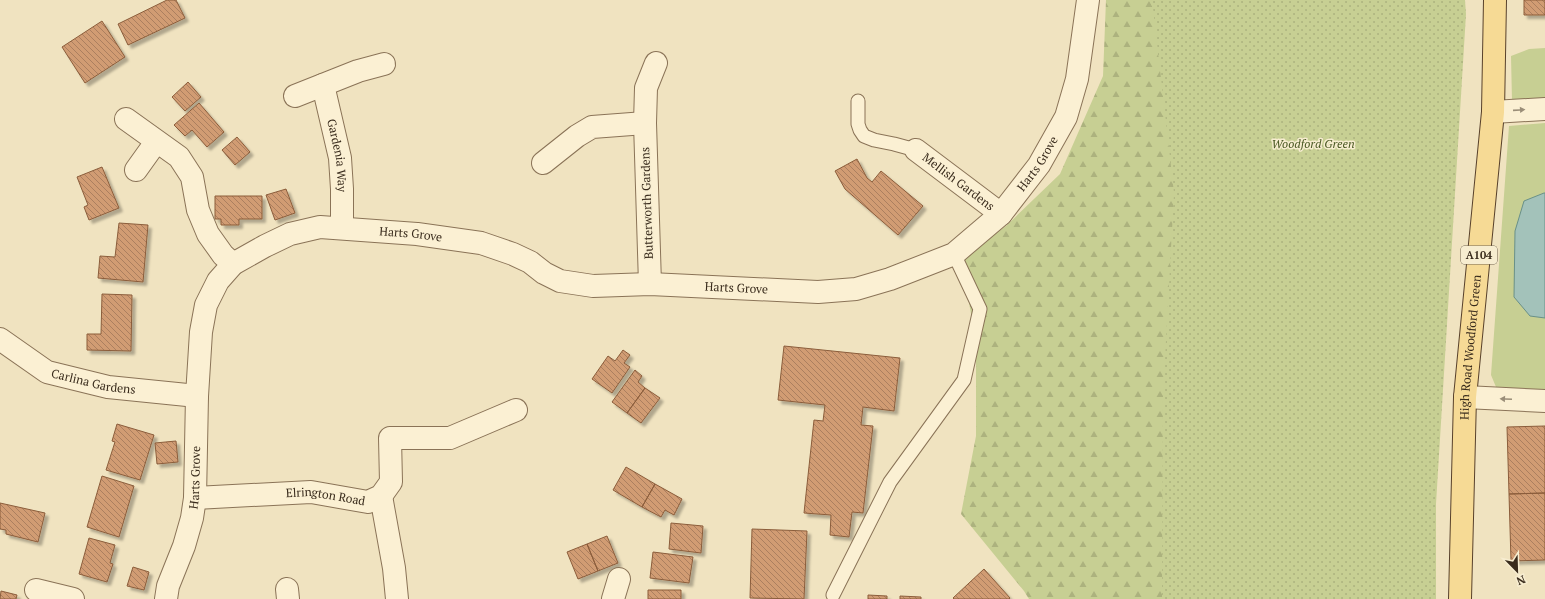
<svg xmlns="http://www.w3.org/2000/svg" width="1545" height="599" viewBox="0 0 1545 599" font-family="'PT Serif',serif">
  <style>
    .grass { fill: #c7cf93 }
    .forest { fill: url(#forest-firs) }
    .park { fill: url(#park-dots) }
    .water { fill: #a3c2ba; stroke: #699088 }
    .building { fill: url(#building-back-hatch); stroke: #8b5d3b; filter: url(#shadow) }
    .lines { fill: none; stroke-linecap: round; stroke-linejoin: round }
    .lane-casing { stroke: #8a7357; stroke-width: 15 }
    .street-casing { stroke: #8a7357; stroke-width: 24 }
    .primary-casing { stroke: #58412b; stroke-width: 24 }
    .lane { stroke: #fbf0d3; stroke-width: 13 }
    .street { stroke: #fbf0d3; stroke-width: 22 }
    .primary { stroke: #f6da95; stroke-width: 22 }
    .oneway { fill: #9a8e78 }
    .labels { text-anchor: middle; stroke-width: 3; stroke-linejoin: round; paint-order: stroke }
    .shield { fill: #f7edd0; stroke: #726552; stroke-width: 1 }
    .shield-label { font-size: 11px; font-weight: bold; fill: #392b1c }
    .park-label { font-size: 12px; font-style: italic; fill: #485721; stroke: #f7edd0 }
    .street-label { font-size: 12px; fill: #392b1c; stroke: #f7edd0 }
  </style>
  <defs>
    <pattern id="forest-firs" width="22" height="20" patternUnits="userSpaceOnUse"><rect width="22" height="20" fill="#c7cf93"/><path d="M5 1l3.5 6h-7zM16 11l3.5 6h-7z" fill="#acb27e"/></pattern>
    <pattern id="park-dots" width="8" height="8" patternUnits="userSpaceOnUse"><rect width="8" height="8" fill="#c7cf93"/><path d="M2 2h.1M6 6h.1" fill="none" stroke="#acb27e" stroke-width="1.8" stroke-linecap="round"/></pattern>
    <pattern id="building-back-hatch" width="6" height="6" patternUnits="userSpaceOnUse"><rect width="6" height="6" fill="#d19c73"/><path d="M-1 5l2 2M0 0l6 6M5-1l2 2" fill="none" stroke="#ab7f5e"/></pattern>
    <filter id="shadow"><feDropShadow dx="3.5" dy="3.5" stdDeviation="1" flood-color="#0004"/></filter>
  </defs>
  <rect width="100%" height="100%" fill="#f0e3c0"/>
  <path class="grass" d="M1545,48V99L1512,101L1511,56L1529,49Z
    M1545,123V394L1505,392L1496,387L1491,375L1509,126Z"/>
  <path class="forest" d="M1106,0H1189L1214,599H1029L1024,591L961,514L976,436V341L961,259L1006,226L1060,174L1103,76Z"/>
  <path class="park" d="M1149,0H1465L1466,14L1436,504V599H1162L1163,395L1174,193L1153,8Z"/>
  <path class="water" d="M1544,193H1545V318L1530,316L1514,297L1515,231L1524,201Z"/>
  <path class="building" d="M167,0H176L185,18L128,45L118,24Z
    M1524,0H1545V15H1524Z
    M102,21L125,57L85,83L62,47Z
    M188,82L201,97L185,111L172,97Z
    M199,103L224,132L207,147L192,130L185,136L174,125Z
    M237,137L250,152L235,165L222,150Z
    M857,159L867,178L872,182L881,171L923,206L898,235L845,189L835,171Z
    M102,167L119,208L89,220L84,207L88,205L77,177Z
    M286,189L295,213L275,220L266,195Z
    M215,196H262V219H239V225H221V219H215Z
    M119,223L148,225L143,282L98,278L100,256L115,257Z
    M102,294L132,295L131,351L87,350V334H101Z
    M784,346L900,358L894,411L863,407L861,425L873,426L863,513L852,512L849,537L830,535L831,515L804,513L814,420L823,421L825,405L778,400Z
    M623,350L630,355L624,363L630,367L612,393L592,379L608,356L615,361Z
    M635,370L642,376L638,382L645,388L627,413L612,402Z
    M645,388L660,398L641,423L627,413Z
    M117,424L154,435L140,480L106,470L115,442L112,441Z
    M1545,426V493L1509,494L1507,427Z
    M176,441L178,462L157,464L155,443Z
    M626,467L655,484L642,507L613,490Z
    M102,476L134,486L119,537L87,527Z
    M655,484L682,499L674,515L665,510L661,517L642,507Z
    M1545,493V560L1511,561L1509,494Z
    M0,503L45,513L38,542L6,534V530L0,529Z
    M671,523L703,526L701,553L669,549Z
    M752,529L807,531L804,599L750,598Z
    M607,536L618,563L598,571L587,544Z
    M89,538L115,545L110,563L113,564L107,582L79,574Z
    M587,544L598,571L578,579L567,552Z
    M653,552L693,557L689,583L650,578Z
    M133,567L149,572L144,590L127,586Z
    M984,569L1010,598L1009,599H954L953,598Z
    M648,590H681V599H648Z
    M1,591L17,595L16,599H0Z
    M868,595L887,596V599H868Z
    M900,596L921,597V599H900Z"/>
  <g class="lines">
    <g class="lane-casing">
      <path id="lane" d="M858,101V124L860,130L864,136L874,140L894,144L916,150
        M833,595L890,482L964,380L980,309L954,254"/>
    </g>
    <g class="street-casing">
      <g id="street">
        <path id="s1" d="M323,85L340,158L342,189V227"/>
        <path d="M295,96L358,71L384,64"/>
        <path d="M1493,112L1545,109"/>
        <path d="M126,119L179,157L192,177L198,210L208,234L223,255L233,264"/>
        <path id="s2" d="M916,150L1001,214"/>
        <path d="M543,163L577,136L592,127L645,123"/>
        <path d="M136,170L156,142"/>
        <path d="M650,284L645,123L646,88L656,63"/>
        <path id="s3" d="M0,339L47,372L108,387L197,396"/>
        <path d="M1465,397L1545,401"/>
        <path d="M381,496L394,568L397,599"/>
        <path id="s4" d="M195,498L311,492L368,502L381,496L391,482L390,438H450L516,410"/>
        <path d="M287,589L288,599"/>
        <path d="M36,590L73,599"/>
        <path id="s5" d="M166,599L168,586L184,546L192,518L195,498L197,396L201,332L206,305L218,281L233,264L265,246L290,234L320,227L417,234L481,243L513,254L530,262L544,273L560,281L593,286L650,284L818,292L856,289L890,279L954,254L1001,214L1039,165L1066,117L1077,79L1088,0"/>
        <path d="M613,599L619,579"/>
      </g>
    </g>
    <g class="primary-casing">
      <g id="primary">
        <path id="s6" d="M1460,599L1465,397L1493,112L1495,0"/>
      </g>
    </g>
    <use href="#lane" class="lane"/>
    <use href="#street" class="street"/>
    <use href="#primary" class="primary"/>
  </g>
  <defs><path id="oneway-solid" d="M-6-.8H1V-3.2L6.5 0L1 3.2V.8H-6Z"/></defs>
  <g class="oneway">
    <use href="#oneway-solid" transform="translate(1519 110) rotate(-4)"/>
    <use href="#oneway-solid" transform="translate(1506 399) rotate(-177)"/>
  </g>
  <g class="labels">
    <rect class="shield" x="1461" y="246" width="36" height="18" rx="3"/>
    <g class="shield-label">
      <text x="1479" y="259">A104</text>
    </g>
    <g class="park-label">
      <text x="1313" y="148">Woodford Green</text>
    </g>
    <g class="street-label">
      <text dy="4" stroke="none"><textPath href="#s1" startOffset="72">Gardenia Way</textPath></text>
      <text dy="4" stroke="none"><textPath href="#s5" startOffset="1219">Harts Grove</textPath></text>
      <text dy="4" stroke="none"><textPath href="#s2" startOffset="53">Mellish Gardens</textPath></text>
      <text transform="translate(647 203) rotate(-92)" y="4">Butterworth Gardens</text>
      <text dy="4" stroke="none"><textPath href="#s5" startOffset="535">Harts Grove</textPath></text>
      <text dy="4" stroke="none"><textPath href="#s5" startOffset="871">Harts Grove</textPath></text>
      <text dy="4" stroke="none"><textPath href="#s6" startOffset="252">High Road Woodford Green</textPath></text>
      <text dy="4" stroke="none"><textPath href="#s3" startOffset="105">Carlina Gardens</textPath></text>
      <text dy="4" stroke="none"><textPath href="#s5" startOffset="126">Harts Grove</textPath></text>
      <text dy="4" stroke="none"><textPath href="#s4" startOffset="131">Elrington Road</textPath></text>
    </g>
  </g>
  <g transform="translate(1517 571) rotate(157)" stroke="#f7edd0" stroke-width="3" paint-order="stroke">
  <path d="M0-3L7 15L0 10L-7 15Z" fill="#392b1c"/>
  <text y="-6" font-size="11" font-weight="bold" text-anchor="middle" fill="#392b1c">N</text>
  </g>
</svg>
